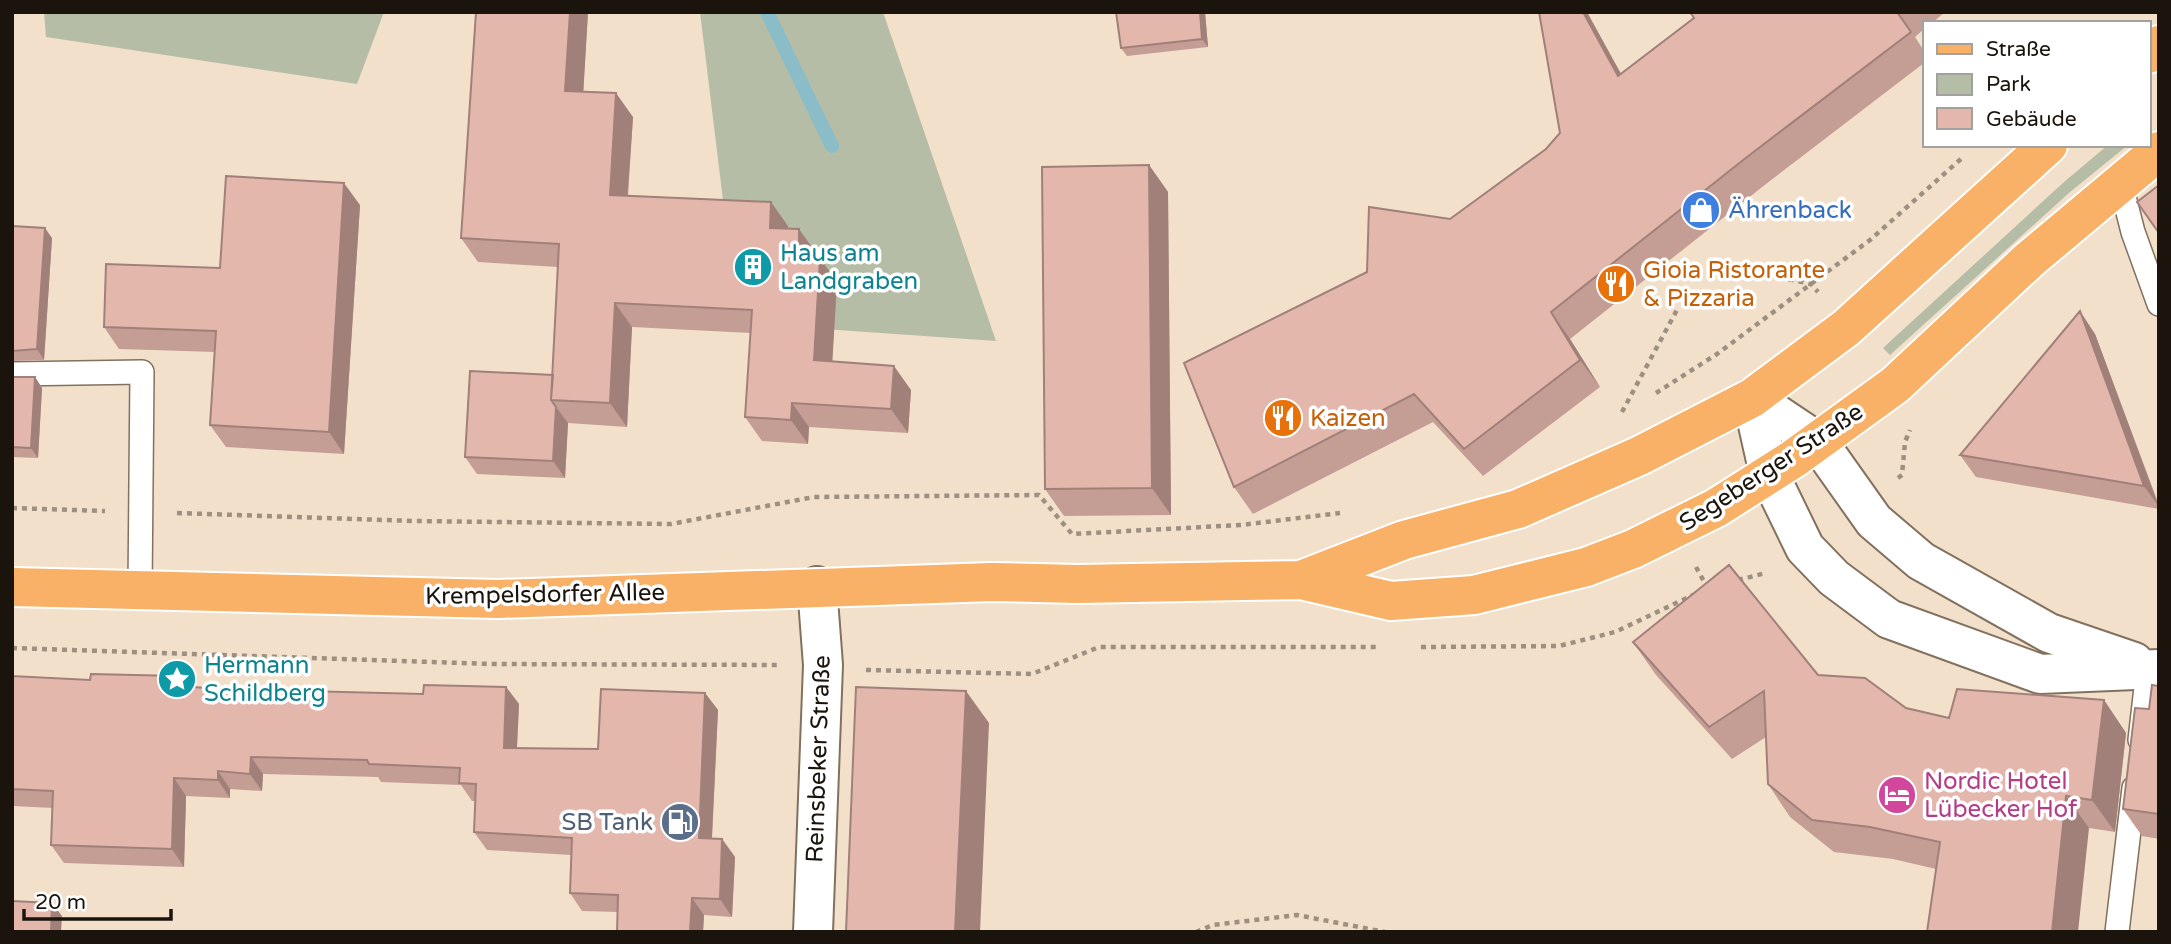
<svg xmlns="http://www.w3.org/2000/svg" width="2171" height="944" viewBox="0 0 2171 944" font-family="'Varela Round',sans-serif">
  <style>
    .green { fill: #b5bda6 }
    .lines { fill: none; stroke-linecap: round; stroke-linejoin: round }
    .stream { stroke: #8bbdc8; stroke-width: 14 }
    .service-casing { stroke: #82715e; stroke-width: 26 }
    .minor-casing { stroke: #82715e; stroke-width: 42 }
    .secondary-casing { stroke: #82715e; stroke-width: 42 }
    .primary-casing { stroke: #fff; stroke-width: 42 }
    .path { stroke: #9e9080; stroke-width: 4.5; stroke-dasharray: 5 5; stroke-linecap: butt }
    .service { stroke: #fff; stroke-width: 23 }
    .minor { stroke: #fff; stroke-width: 38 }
    .secondary { stroke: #fff; stroke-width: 38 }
    .primary { stroke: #f8b166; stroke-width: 38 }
    .wall { fill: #c49d95 }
    .shaded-wall { fill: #a08079 }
    .building { fill: #e4b7ad; stroke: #a08079; stroke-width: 2 }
    .labels { text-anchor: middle; stroke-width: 7; stroke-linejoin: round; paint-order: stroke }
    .shop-label { font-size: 24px; fill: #366cbe; stroke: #fff; text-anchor: start }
    .culture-label { font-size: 24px; fill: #0d838f; stroke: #fff; text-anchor: start }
    .food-label { font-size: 24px; fill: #c56008; stroke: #fff; text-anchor: start }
    .street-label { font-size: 24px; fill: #1a140c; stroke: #fff }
    .hotel-label { font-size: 24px; fill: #b23c85; stroke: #fff; text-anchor: start }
    .service-label { font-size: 24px; fill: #4e5e75; stroke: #fff; text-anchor: end }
  </style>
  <rect width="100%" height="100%" fill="#f3e0cb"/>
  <path class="green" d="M44,12H384L357,84L46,37Z
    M700,12H883L996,341L738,323Z
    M2108,145H2128L2070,192L1890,355L1883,348L2064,182Z"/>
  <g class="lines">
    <path class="stream" d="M767,12L832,146"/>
    <g class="service-casing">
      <path id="service" d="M2120,181L2133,232L2159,304
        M12,374L142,372L140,590
        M2140,740L2148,670
        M2117,932L2134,788"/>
    </g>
    <g class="minor-casing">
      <path id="minor" d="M813,932L823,665L817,586"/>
    </g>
    <g class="secondary-casing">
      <path id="secondary" d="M1752,398L1769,474L1805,548L1834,578L1889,619L2040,674L2159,669
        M1752,398L1818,442L1874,521L1921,561L2049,633L2134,662"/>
    </g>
    <g class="primary-casing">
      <path id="primary" d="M2148,54L2159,45
        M1301,580L1404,540L1518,509L1639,456L1752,398L1846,328L2048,145
        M12,587L498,599L992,582L1078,584L1301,580L1391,601L1474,595L1586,567L1633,549L1716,508L1793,459L1895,385L2029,260L2159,151"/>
    </g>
    <path class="path" d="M1730,267L1811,284L1818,292
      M1656,393L1717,354L1870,240L1962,158
      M1622,412L1678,308
      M1898,478L1902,475L1905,442L1910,430
      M12,508L105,511
      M177,513L413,521L671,524L814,497L1039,495L1072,534L1241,525L1340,513
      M1696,567L1707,587
      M1738,580L1766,573
      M1421,647L1559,646L1615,632L1693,595
      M12,648L491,664L778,665
      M866,670L1032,674L1099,647H1378
      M1196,932L1213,925L1297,915L1385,932"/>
    <use href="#service" class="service"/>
    <use href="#minor" class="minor"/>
    <use href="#secondary" class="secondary"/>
    <use href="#primary" class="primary"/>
  </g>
  <path class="wall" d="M588,12L583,92L633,117L628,196L788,226V229H799L816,253V258L837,282L832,362L911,390L908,433L809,427L808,444L762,441L745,417L751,333L632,327L627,427L568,423L565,478L477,474L465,457L553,375L558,267L478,262L461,238Z
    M1205,12L1208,47L1127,56L1121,48Z
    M1587,12L1621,74L1694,18L1690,12H1945L1932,23H1924V29L1915,37L1924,51V63L1766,184L1570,339L1600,387L1483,476L1433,422L1253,514L1234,487L1367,272L1450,219L1546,149L1560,133Z
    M1149,165L1168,192L1171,515L1064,516L1045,489Z
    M360,205L344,454L226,447L210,425L215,352L119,349L104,327L220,268Z
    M12,226L52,238L44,360L12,361Z
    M2095,334L2159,505V509L1976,477L1960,455Z
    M12,377H35L42,388L38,458L12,457Z
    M1633,642L1818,675L1906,708L1949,718L2104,700L2126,733L2115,832L2089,828L1936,869L1893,859L1834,852L1790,817L1768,784L1766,737L1732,759L1656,675Z
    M12,676L222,689L423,694L506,687L519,704L517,748L598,749L705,693L718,710L712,838L722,839L735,857L732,917L704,915L703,932H617L618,912L582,911L570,893L571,855L487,850L474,832L475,801H472L461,785L381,782L378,777L263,774L262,791L230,789V798L186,796L184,867L64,863L51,845L53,808L12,806Z
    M2159,686V839L2142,836L2123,809L2149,709Z"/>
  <path class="shaded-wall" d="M570,12H588L582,115L565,91Z
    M1200,12H1205L1208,47L1202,39Z
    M1583,12H1587L1588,14L1637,103L1618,76Z
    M616,93L633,117L626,218L610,195Z
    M1149,165L1168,192L1171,515L1152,488Z
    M344,183L360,205L344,454L329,432Z
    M771,202L788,226L787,251L770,228Z
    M45,228L52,238L44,360L37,349Z
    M799,229L816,253L815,281L799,257Z
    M820,258L837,282L831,384L814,360Z
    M615,303L632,327L627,427L610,403Z
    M2080,311L2095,334L2159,507L2144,486Z
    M1551,312L1570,339L1600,387L1580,360Z
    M894,366L911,390L908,433L891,409Z
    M35,377L42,388L38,458L31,448Z
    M792,403L809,427L808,444L791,420Z
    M556,407L568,423L565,478L553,461Z
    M178,676L190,694L178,686Z
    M506,687L519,704L516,766L504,748Z
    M966,691L989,723L980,932H955Z
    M705,693L718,710L711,856L699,838Z
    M2104,700L2126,733L2115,832L2092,800Z
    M251,757L263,774L262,791L250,774Z
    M218,771L230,789V798L218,780Z
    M174,778L186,796L184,867L172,849Z
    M2066,796L2089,828L2078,932H2052Z
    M722,839L735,857L732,917L720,899Z
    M692,898L704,915L703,932H690Z
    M52,903L62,916L61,932H51Z"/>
  <path class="building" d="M476,12H570L565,91L616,93L610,195L771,202L770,228L799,229V257L820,258L814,360L894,366L891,409L792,403L791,420L745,417L752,310L615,303L610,403L551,400L559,244L461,238Z
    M1116,12H1200L1202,39L1121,48Z
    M1539,12H1583L1618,76L1694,18L1690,12H1897L1911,32L1747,157L1551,312L1580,360L1464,449L1414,394L1234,487L1184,363L1367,272L1369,207L1450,219L1546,149L1560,133Z
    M1149,165L1152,488L1045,489L1042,167Z
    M226,176L344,183L329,432L210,425L216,331L104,327L106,264L220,268Z
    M2159,185V233L2137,202Z
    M12,226L45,228L37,349L12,351Z
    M2080,311L2144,486L1960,455Z
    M470,371L553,375L551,400L556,407L553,461L465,457Z
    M12,377H35L31,448L12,447Z
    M1729,565L1818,675L1865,678L1906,708L1949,718L1957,689L2104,700L2092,800L2066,796L2052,932H1927L1940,842L1870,827L1812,820L1768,784L1764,691L1709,727L1633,642Z
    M91,674L178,676V686L222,689L423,694L424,685L506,687L504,748L598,749L601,689L705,693L699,838L722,839L720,899L692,898L690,932H617L618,895L570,893L572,838L474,832L476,784L459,783L460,768L369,764L367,760L251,757L250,774L218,771V780L174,778L172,849L51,845L53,791L12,789V676L90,680Z
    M2152,685L2159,686V814L2123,809L2135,708L2149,709Z
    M856,687L966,691L955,932H846Z
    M12,901L52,903L51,932H12Z"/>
  <defs>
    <g id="shop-disc" transform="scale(2.0125)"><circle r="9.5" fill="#3f7fe0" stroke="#fff"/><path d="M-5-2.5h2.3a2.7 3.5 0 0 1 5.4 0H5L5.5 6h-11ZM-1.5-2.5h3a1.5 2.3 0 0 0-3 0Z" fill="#fff"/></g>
    <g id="building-disc" transform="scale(2.0125)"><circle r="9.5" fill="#0f9aa8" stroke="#fff"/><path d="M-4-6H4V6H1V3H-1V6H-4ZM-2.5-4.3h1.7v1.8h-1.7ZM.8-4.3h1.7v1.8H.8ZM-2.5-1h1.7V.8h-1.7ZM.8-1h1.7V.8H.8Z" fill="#fff"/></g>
    <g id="restaurant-disc" transform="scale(2.0125)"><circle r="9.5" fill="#e8710a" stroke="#fff"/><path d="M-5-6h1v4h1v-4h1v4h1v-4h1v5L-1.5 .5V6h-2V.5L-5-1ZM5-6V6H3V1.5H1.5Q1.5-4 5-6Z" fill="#fff"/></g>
    <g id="sight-disc" transform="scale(2.0125)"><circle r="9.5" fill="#0f9aa8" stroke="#fff"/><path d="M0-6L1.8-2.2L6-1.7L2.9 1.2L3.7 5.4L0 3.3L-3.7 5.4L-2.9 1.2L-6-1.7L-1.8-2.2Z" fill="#fff"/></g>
    <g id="hotel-disc" transform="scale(2.0125)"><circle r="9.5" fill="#d1479c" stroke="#fff"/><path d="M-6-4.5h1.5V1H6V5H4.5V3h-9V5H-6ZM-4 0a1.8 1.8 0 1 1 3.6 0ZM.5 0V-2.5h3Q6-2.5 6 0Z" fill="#fff"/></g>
    <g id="fuel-disc" transform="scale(2.0125)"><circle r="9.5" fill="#5c6f8a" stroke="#fff"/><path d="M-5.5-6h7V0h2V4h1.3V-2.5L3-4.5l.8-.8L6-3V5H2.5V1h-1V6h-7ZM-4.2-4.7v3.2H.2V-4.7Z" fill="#fff"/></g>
  </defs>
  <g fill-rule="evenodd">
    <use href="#shop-disc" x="1701" y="210"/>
    <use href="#building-disc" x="753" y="267"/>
    <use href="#restaurant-disc" x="1616" y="284"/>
    <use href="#restaurant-disc" x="1283" y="418"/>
    <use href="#sight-disc" x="177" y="679"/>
    <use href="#hotel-disc" x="1897" y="795"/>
    <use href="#fuel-disc" x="680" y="822"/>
  </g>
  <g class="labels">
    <g class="shop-label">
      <text x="1728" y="218">Ährenback</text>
    </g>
    <g class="culture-label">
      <text x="780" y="261">Haus am<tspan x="780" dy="28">Landgraben</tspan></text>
      <text x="204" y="673">Hermann<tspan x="204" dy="28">Schildberg</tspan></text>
    </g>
    <g class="food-label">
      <text x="1643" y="278">Gioia Ristorante<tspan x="1643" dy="28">&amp; Pizzaria</tspan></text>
      <text x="1310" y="426">Kaizen</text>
    </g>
    <g class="street-label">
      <text transform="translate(1771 467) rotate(-33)" y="8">Segeberger Straße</text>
      <text transform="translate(545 594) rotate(-1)" y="8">Krempelsdorfer Allee</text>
      <text transform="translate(818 759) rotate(-88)" y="8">Reinsbeker Straße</text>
    </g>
    <g class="hotel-label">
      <text x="1924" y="789">Nordic Hotel<tspan x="1924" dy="28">Lübecker Hof</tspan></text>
    </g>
    <g class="service-label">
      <text x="653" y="830">SB Tank</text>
    </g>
  </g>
  <rect width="2171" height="944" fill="none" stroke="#1a140c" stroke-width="28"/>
  <rect x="1923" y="21" width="228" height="126" fill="#ffffff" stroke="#a3a19e" stroke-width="2"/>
  <rect x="1937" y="44" width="35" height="10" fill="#f8b166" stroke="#a3a19e" stroke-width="2"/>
  <text x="1986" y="56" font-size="21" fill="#1a140c">Straße</text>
  <rect x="1937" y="74" width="35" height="21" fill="#b5bda6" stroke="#a3a19e" stroke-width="2"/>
  <text x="1986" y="91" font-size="21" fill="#1a140c">Park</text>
  <rect x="1937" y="108" width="35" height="21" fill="#e4b7ad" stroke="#a3a19e" stroke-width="2"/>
  <text x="1986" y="126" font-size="21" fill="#1a140c">Gebäude</text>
  <path d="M24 909v10h147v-10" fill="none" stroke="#1a140c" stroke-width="3.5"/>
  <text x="35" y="909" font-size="21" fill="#1a140c" stroke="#ffffff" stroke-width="5" paint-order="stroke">20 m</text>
</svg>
